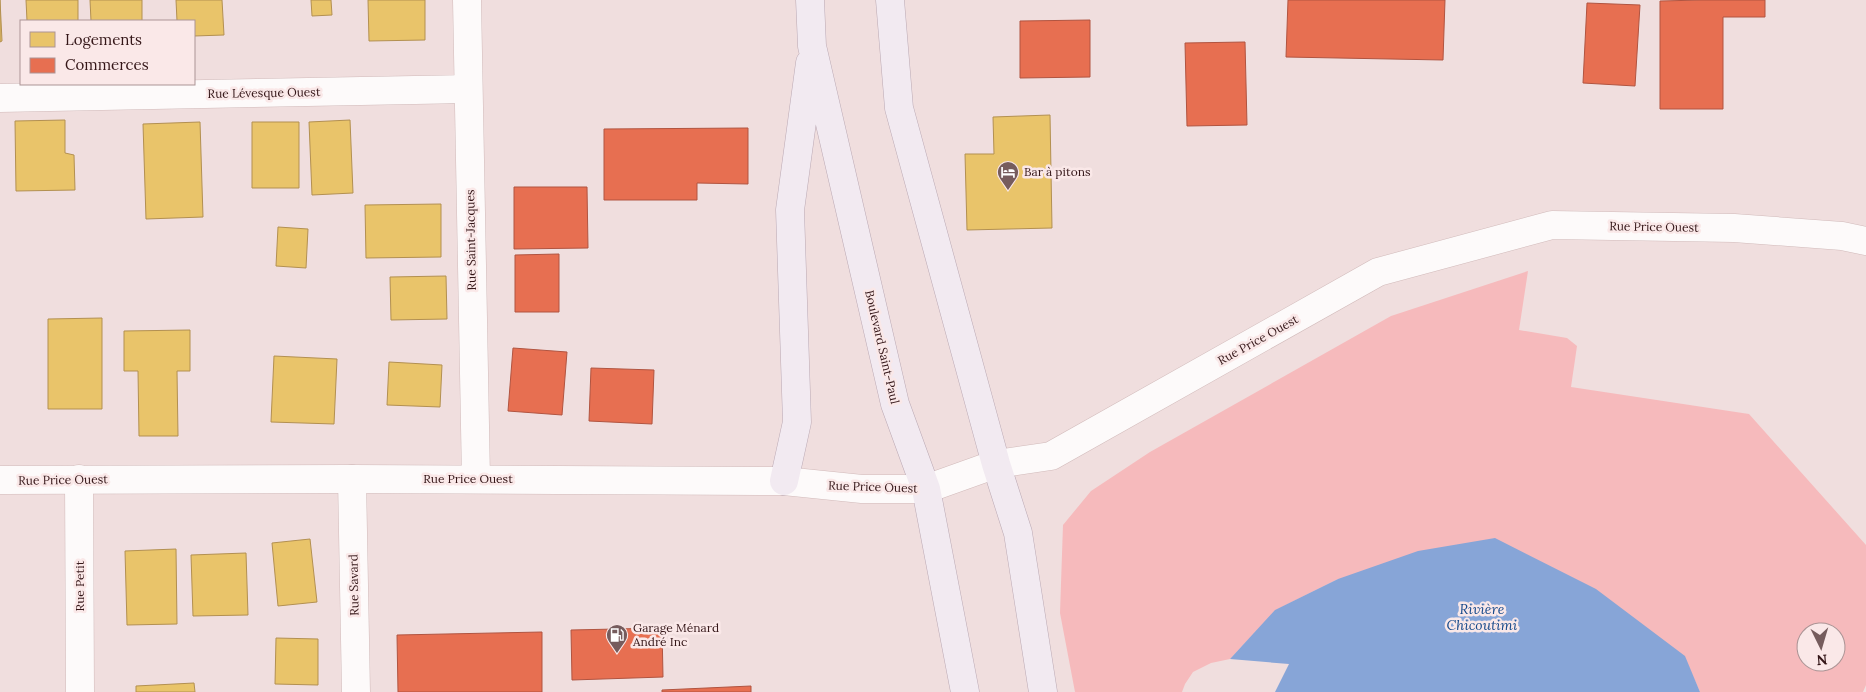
<svg xmlns="http://www.w3.org/2000/svg" width="1866" height="692" viewBox="0 0 1866 692" font-family="Lora,serif">
  <style>
    .green { fill: #f6babc; fill-rule: evenodd }
    .water { fill: #87a5d7 }
    .homes { fill: #e9c46a; stroke: #b39051 }
    .shops { fill: #e76f51; stroke: #b15440 }
    .lines { fill: none; stroke-linecap: round; stroke-linejoin: round }
    .minor-casing { stroke: #d1baba; stroke-width: 29 }
    .tertiary-casing { stroke: #d1baba; stroke-width: 29 }
    .secondary-casing { stroke: #d1baba; stroke-width: 29 }
    .primary-casing { stroke: #baa8b3; stroke-width: 29 }
    .minor { stroke: #fdfafa; stroke-width: 28 }
    .tertiary { stroke: #fdfafa; stroke-width: 28 }
    .secondary { stroke: #fdfafa; stroke-width: 28 }
    .primary { stroke: #f2eaf1; stroke-width: 28 }
    .labels { text-anchor: middle; stroke-width: 5; stroke-linejoin: round; paint-order: stroke }
    .street-label { font-size: 12px; fill: #341618; stroke: #fae8e8 }
    .poi-label { font-size: 12px; fill: #341618; stroke: #fae8e8; text-anchor: start }
    .water-label { font-size: 14px; font-style: italic; fill: #184a8b; stroke: #fae8e8 }
  </style>
  <rect width="100%" height="100%" fill="#f0dede"/>
  <path class="green" d="M1528,271L1519,330L1567,338L1577,346L1571,387L1749,414L1866,545V685L1863,692H1700L1684,656L1338,579L1276,610L1230,659L1211,663L1193,672L1185,684L1182,692H1075L1060,613L1063,525L1091,491L1150,452L1391,316ZM1806,632H1836V662H1806Z"/>
  <path class="water" d="M1495,538L1596,589L1685,656L1700,692H1275L1289,664L1230,659L1275,610L1338,579L1418,551Z"/>
  <path class="homes" d="M0,0L2,41L0,42Z
    M26,0H78V21H27Z
    M90,0H142V21H91Z
    M176,0H222L224,35L194,36V21H177Z
    M311,0H331L332,15L312,16Z
    M368,0H425V40L369,41Z
    M1050,115L1052,228L967,230L965,154H994L993,117Z
    M65,120V153L74,155L75,190L16,191L15,121Z
    M350,120L353,193L312,195L309,122Z
    M200,122L203,217L146,219L143,124Z
    M252,122H299V188H252Z
    M441,204V257L366,258L365,205Z
    M278,227L308,229L306,268L276,266Z
    M446,276L447,319L391,320L390,277Z
    M102,318V409H48V319Z
    M190,330V371H177L178,436H139L138,371H124V331Z
    M274,356L337,359L334,424L271,422Z
    M389,362L442,365L440,407L387,405Z
    M310,539L317,602L278,606L272,543Z
    M176,549L177,624L127,625L125,551Z
    M246,553L248,615L193,616L191,555Z
    M276,638L318,639V685L275,684Z
    M194,683L195,692H136V686Z"/>
  <path class="shops" d="M1288,0H1445L1443,60L1286,57Z
    M1702,0H1765V17H1723V109H1660V1Z
    M1587,3L1640,5L1635,86L1583,83Z
    M1090,20V77L1020,78V21Z
    M1245,42L1247,125L1187,126L1185,43Z
    M748,128V184L697,183V200H604V129Z
    M514,187H587L588,248L514,249Z
    M559,254V312H515V255Z
    M513,348L567,352L562,415L508,411Z
    M591,368L654,370L652,424L589,421Z
    M662,628L663,677L572,680L571,630Z
    M542,632V692H398L397,635Z
    M751,686V692H662V690Z"/>
  <g class="lines">
    <g class="minor-casing">
      <path id="minor" d="M467,0L476,479
        M0,98L468,89
        M79,479L80,692
        M352,479L356,692"/>
    </g>
    <g class="tertiary-casing">
      <path id="tertiary" d="M996,464L1051,456L1378,272L1552,225L1734,228L1842,236L1866,241
        M0,480L352,479L760,481H784L862,489H926"/>
    </g>
    <g class="secondary-casing">
      <path id="secondary" d="M926,489L996,464"/>
    </g>
    <g class="primary-casing">
      <path id="primary" d="M810,0L812,46L895,404L926,489L965,692
        M890,0L899,108L996,464L1018,533L1043,692
        M784,481L797,422L790,210L810,63"/>
    </g>
    <use href="#minor" class="minor"/>
    <use href="#tertiary" class="tertiary"/>
    <use href="#secondary" class="secondary"/>
    <use href="#primary" class="primary"/>
  </g>
  <defs>
    <g id="hotel-pin" transform="scale(1.125)"><path d="M0 17L-7.5 6A9.5 9.5 0 1 1 7.5 6Z" fill="#765c5d" stroke="#fae8e8"/><path d="M-6-4.5h1.5V1H6V5H4.5V3h-9V5H-6ZM-4 0a1.8 1.8 0 1 1 3.6 0ZM.5 0V-2.5h3Q6-2.5 6 0Z" fill="#fff"/></g>
    <g id="fuel-pin" transform="scale(1.125)"><path d="M0 17L-7.5 6A9.5 9.5 0 1 1 7.5 6Z" fill="#765c5d" stroke="#fae8e8"/><path d="M-5.5-6h7V0h2V4h1.3V-2.5L3-4.5l.8-.8L6-3V5H2.5V1h-1V6h-7ZM-4.2-4.7v3.2H.2V-4.7Z" fill="#fff"/></g>
  </defs>
  <g fill-rule="evenodd">
    <use href="#hotel-pin" x="1008" y="172"/>
    <use href="#fuel-pin" x="617" y="635"/>
  </g>
  <g class="labels">
    <g class="street-label">
      <text transform="translate(264 93) rotate(-1)" y="4">Rue Lévesque Ouest</text>
      <text transform="translate(1654 227) rotate(1)" y="4">Rue Price Ouest</text>
      <text transform="translate(471 240) rotate(-91)" y="4">Rue Saint-Jacques</text>
      <text transform="translate(1258 340) rotate(-29)" y="4">Rue Price Ouest</text>
      <text transform="translate(882 347) rotate(77)" y="4">Boulevard Saint-Paul</text>
      <text x="468" y="483">Rue Price Ouest</text>
      <text transform="translate(63 480) rotate(-1)" y="4">Rue Price Ouest</text>
      <text transform="translate(873 487) rotate(2)" y="4">Rue Price Ouest</text>
      <text transform="translate(354 585) rotate(-91)" y="4">Rue Savard</text>
      <text transform="translate(80 586) rotate(-90)" y="4">Rue Petit</text>
    </g>
    <g class="poi-label">
      <text x="1024" y="176">Bar à pitons</text>
      <text x="633" y="632">Garage Ménard<tspan x="633" dy="14">André Inc</tspan></text>
    </g>
    <g class="water-label">
      <text x="1482" y="614">Rivière<tspan x="1482" dy="16">Chicoutimi</tspan></text>
    </g>
  </g>
  <rect x="20" y="20" width="175" height="65" fill="#fae8e8" stroke="#ab9495"/>
  <rect x="30" y="32" width="25" height="15" fill="#e9c46a" stroke="#ab9495"/>
  <text x="65" y="45" font-size="15" fill="#341618">Logements</text>
  <rect x="30" y="58" width="25" height="15" fill="#e76f51" stroke="#ab9495"/>
  <text x="65" y="70" font-size="15" fill="#341618">Commerces</text>
  <g transform="translate(1821 647) rotate(175)"><circle r="24" fill="#fae8e8" stroke="#ab9495"/>
  <path d="M0-4L9 19L0 12L-9 19Z" fill="#765c5d"/>
  <text y="-8" font-size="14" font-weight="bold" text-anchor="middle" fill="#341618">N</text>
  </g>
</svg>
